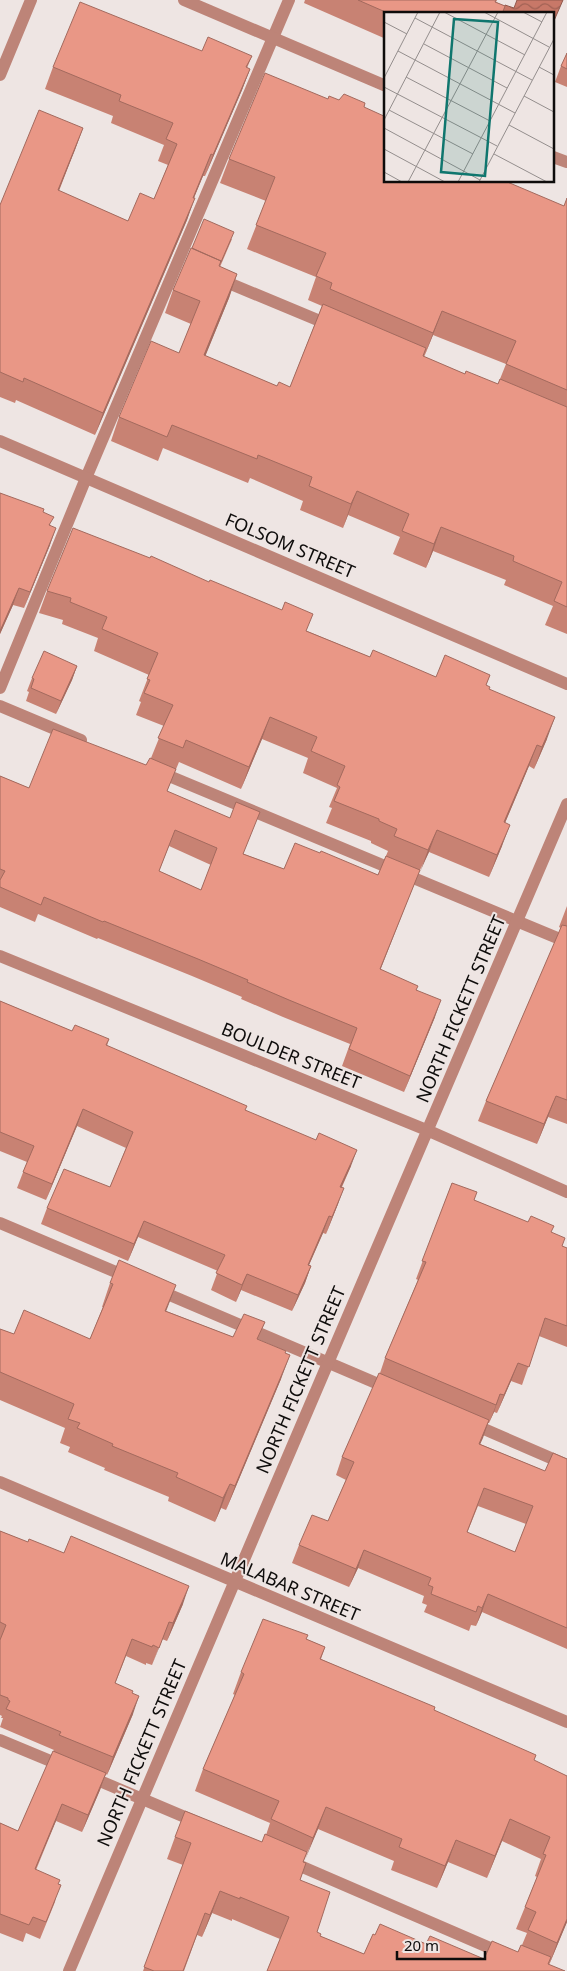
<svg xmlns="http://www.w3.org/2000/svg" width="567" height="1971" viewBox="0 0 567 1971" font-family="'Noto Sans',sans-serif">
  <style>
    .water { fill: url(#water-waves); stroke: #90584c }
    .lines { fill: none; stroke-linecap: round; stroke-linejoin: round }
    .service { stroke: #bd8478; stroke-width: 12 }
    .minor { stroke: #bd8478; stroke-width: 12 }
    .wall { fill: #c88273; fill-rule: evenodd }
    .shaded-wall { fill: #a36a5e }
    .building { fill: #e99786; stroke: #a36a5e; fill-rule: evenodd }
    .labels { text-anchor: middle; stroke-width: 4; stroke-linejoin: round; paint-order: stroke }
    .street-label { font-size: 18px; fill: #0e0c0b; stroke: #eee5e3 }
    .inset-road { fill: none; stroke: #948e8d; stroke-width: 1 }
    .view { fill: #0f766e; fill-opacity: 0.15; stroke: #0f766e; stroke-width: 2.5 }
    .inset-edge { fill: none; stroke: #0e0c0b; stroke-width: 2.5 }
  </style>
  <defs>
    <pattern id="water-waves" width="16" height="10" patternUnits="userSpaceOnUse" patternTransform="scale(1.25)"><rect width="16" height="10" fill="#c87868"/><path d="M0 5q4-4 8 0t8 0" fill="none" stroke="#a16154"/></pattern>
  </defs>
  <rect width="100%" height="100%" fill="#eee5e3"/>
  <path class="water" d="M517,0H563L553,23V14H502L505,5L514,8Z"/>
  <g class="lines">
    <path class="service" d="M219,279L332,326
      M0,688L86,478L289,0
      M0,706L81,740
      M157,771L567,942
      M0,1223L130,1278
      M158,1290L390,1389
      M470,1423L567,1465
      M0,1740L65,1767
      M88,1776L199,1823
      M291,1862L504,1954"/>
    <path class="minor" d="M184,0L386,86
      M0,75L31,0
      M553,157L567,162
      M0,441L567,684
      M0,956L429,1131L567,1192
      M0,1482L567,1722
      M69,1971C233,1581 402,1194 567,804"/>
  </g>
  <path class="wall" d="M305,0H497L496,2L505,6L502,14H386V39L304,3Z
    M202,51L252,56L247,68L250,69L242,90L205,176H203L194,198L187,220L95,435L16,400L15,403L0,397V205L83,128L59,191L128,221L154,199L168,165L158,161L164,145L111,123L113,116L45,89L53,67Z
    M567,53V87L555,82L561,66Z
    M328,99L339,100L364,107L386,181L564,206L567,198V634L545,625L553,606L504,585L506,580L433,551L426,568L393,554L400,537L348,515L343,528L300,510L303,501L250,478L248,483L163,448L158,461L111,441L119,417L179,353L191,324L165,313L173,290L192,248L232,239L220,267L237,274L229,298L205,356L277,386L290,387L322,306L308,300L316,277L247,249L266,201L220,183L229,159ZM433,335L506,364L498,384L465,374L424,357Z
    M0,493L43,512L51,526L50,545L24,608L13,605L0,634Z
    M47,591L307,631L370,657L436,677L490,675L486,685L489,689L547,739L534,769L529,766L505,823L502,846L489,877L429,852L419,872L380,969L417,990L435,1017L404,1092L342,1066L350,1044L283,1017L241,999L242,997L192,976L98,938L97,939L38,914L35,922L0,907V776L29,788L146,765L151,758L164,726L136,715L141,702L139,701L149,675L94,651L98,638L62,624L63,620L39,613ZM262,739L308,758L303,773L337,788L329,807L332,808L326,823L371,841V843L388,851L378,875L320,853L284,869L244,854L167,791L179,762L241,789ZM169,846L211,865L201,890L159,871Z
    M77,666L72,680L56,714L26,701L29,692L27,691L32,678Z
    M567,906V1124L548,1117L537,1144L478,1121L486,1101L561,928L559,927Z
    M0,1001L72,1031L109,1039L107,1046L245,1110L351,1166L342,1187L338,1204L326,1234L323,1233L309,1265L311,1266L305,1283L292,1311L241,1290L236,1302L211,1290L218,1271L138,1237L128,1261L41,1224L47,1208L110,1187L126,1148L77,1126L46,1200L17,1188L27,1162L0,1151Z
    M452,1183L474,1200L551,1232L562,1246L567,1248V1347L539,1336L522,1385L511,1381L497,1413L494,1412L489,1423H488L480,1444L545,1471L567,1459V1649L482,1612L476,1626L471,1625L469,1631L424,1612L427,1605L422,1603L424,1596L358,1568L349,1587L292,1563L299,1545L328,1521L346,1480L336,1475L342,1457L380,1373L385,1358L418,1280L416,1279ZM478,1506L526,1524L515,1552L467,1533Z
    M110,1283L166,1311L233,1337L265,1322L258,1339L285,1353L281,1379L226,1510L221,1508L215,1522L168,1501L169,1497L104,1470L105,1468L68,1452L70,1447L60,1443L65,1428L0,1400V1329L14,1334L90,1339L103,1307H102Z
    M0,1531L183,1604L167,1641L162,1639L152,1665L146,1663V1665L126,1656L115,1684L132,1693L133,1714L107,1775L106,1774L100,1790L82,1832L56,1821L36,1870L58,1884L55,1902L40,1939L26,1933L23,1942L0,1933V1823L18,1831L54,1750L0,1727L3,1718H1L2,1716L0,1715Z
    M306,1639L325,1647L321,1659L434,1710L534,1761L567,1776V1922L549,1965L267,1971L280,1939L232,1919V1921L212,1913L202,1937L197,1935L184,1971H143L183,1865L167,1859L175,1837L262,1842L266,1835L270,1823L195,1791L203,1769L235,1695L233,1694L241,1672ZM318,1829L394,1861L391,1870L437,1888L448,1862L487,1878L502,1841L541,1859L535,1876L537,1877L525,1907L516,1929L527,1933L522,1945L518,1952L484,1959L426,1944L364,1954L320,1936L317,1932L300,1880L306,1863L303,1862Z"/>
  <path class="shaded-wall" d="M250,69L242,90L205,176L213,155Z
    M83,128L75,150L50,212L58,190Z
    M211,154L203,176L185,219L193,198Z
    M195,198L187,220L95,435L103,413Z
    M237,274L229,298L196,379L204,355Z
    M442,311L433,335L424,357L433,333Z
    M357,491L348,515L343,528L351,504Z
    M441,527L433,551L426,568L434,544Z
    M56,528L50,545L24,608L30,592Z
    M19,588L13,605L0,634V631Z
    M77,666L72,680L56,714L61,701Z
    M270,717L262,739L241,789L249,767Z
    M555,717L547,739L534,769L542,747Z
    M537,745L529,766L496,844L504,822Z
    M510,825L502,846L489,877L497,855Z
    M437,830L429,852L420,872L428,850Z
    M420,870L413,887L374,986L380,969Z
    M441,1000L435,1017L404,1092L410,1076Z
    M556,1096L548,1117L537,1144L544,1124Z
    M83,1109L77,1126L46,1200L52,1184Z
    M357,1150L351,1166L334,1203L340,1187Z
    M344,1188L338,1204L326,1234L332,1217Z
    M329,1216L323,1233L302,1281L308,1265Z
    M144,1221L138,1237L128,1261L134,1244Z
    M311,1266L305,1283L292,1311L298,1295Z
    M247,1274L241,1290L236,1302L242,1285Z
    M176,1285L167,1309L156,1335L165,1311Z
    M290,1355L281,1379L226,1510L235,1486Z
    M518,1363L511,1381L497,1413L504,1395Z
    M500,1394L494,1412L489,1423L496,1405Z
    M489,1420L483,1438L472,1462L479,1444Z
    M230,1484L221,1508L215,1522L223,1498Z
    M364,1550L358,1568L349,1587L356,1569Z
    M189,1586L183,1604L167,1641L173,1623Z
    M488,1594L482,1612L476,1626L482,1608Z
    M169,1622L162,1639L152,1665L159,1648Z
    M139,1696L133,1714L107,1775L113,1757Z
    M106,1773L100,1790L82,1832L88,1815Z
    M62,1804L56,1821L28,1886L35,1869Z
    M326,1807L318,1829L305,1860L313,1838Z
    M510,1819L502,1841L487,1878L495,1856Z
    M456,1840L448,1862L437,1888L445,1866Z
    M220,1891L212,1913L202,1937L210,1915Z
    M567,1919V1922L549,1965L557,1943Z"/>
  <path class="building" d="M358,0H496L495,2L505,6L502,14H390Z
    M80,2L202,51L208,37L252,56L246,67L250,69L213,155L211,154L193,198H195L103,413L24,378L23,382L0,372V205L39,110L83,128L58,190L128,221L140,193L154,199L177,144L166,139L173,123L119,101L121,95L53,67Z
    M567,53V69L561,66Z
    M265,73L328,99L329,96L339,100L344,94L365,103L364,107L386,117V181H505L564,206L567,198V390L506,364L516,341L442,311L433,333L330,289L332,283L316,276L326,253L256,225L275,177L229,159Z
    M204,219L234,232L221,262H220L221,261L192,248Z
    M191,248L221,261L219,266L237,274L204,355L277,386L279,382L290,387L323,304L426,348L423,356L465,374L466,371L498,384L500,379L567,407V607L554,601L562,582L513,561L514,556L441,527L434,544L402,531L409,514L357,491L351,504L309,486L312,477L258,455L257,459L172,425L167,437L119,417L151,341L179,353L200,301L173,290Z
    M0,493L44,509L43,512L54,517L49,525L56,528L30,592L19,588L0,631Z
    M73,528L150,558L151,556L209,582L210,580L282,610L285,602L313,614L306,631L370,657L373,650L436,677L445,655L490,675L486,685L490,687L489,689L555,717L542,747L537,745L504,822L510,825L497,855L437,830L428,850L394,836L397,829L379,821V819L334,801L340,787L337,785L345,766L311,751L317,737L270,717L249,767L186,740L183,748L158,738L173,705L144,693L150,680L147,679L158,653L102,629L107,617L70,602L71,598L47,591Z
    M44,651L77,666L61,701L31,688L34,679L32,678Z
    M53,729L146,765L150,758L176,769L167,791L230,818L236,802L260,812L243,854L284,869L295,843L320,853L321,851L378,875L386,856L420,870L380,969L418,986L416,990L441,1000L410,1076L349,1049L357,1028L289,1000L247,982L248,980L198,959L104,921L103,922L44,897L41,905L0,887V880L5,871L0,869V776L29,788ZM175,830L217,848L201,890L159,871Z
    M562,925L567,926V1100L556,1096L544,1124L486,1101Z
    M0,1001L72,1031L75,1025L109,1039L106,1045L247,1106L245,1110L316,1140L319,1133L357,1150L340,1187L344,1188L332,1217L329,1216L308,1265L311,1266L298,1295L247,1274L242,1285L216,1273L225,1255L144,1221L134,1244L47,1208L64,1169L110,1187L133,1132L83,1109L52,1184L23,1172L34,1146L0,1132Z
    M452,1183L477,1192L474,1200L528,1222L531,1216L554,1226L551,1232L565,1238L562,1246L567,1248V1326L545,1318L529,1367L518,1363L504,1395L500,1394L496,1405L385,1358L426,1262L422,1261Z
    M119,1260L176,1285L165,1311L233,1337L244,1314L265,1322L257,1339L286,1351L285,1353L290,1355L235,1486L230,1484L223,1498L176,1477L178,1473L112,1446L113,1444L77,1428L80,1423L68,1419L74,1404L0,1372V1329L14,1334L24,1310L90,1339L113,1284L110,1283Z
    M379,1373L489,1420L479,1444L545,1471L553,1453L567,1459V1628L488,1594L482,1608L478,1606L476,1612L431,1594L433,1587L428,1585L431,1578L364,1550L356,1569L299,1545L312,1515L328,1521L354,1462L342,1457ZM484,1488L533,1506L515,1552L467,1532Z
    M0,1531L28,1542L29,1539L64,1553L71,1536L189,1586L173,1623L169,1622L159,1648L153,1645L152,1647L132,1639L115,1683L133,1691L132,1693L139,1696L113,1757L59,1735L61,1732L6,1709L10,1701L8,1700V1698L0,1695V1640L6,1625L0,1622Z
    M263,1619L308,1635L306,1639L325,1647L320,1659L435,1707L434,1710L536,1755L534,1760L567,1776V1919L557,1943L528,1930L536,1912L525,1907L546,1855L543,1854L550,1837L510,1819L495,1856L456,1840L445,1866L399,1847L402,1839L326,1807L313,1838L271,1819L279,1801L203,1769L244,1674L241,1672Z
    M53,1751L106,1773L88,1815L62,1804L35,1869L60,1880L58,1884L61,1885L46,1922L33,1917L29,1925L0,1914V1823L18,1831Z
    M185,1811L262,1842L265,1834L307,1852L303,1862L306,1863L300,1880L330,1892L317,1932L321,1934L320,1936L364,1954L373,1934L375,1935L380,1924L426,1944L430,1936L484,1959L492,1941L518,1952L521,1945L551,1957L548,1964L565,1971H267L289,1917L240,1897V1899L220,1891L210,1915L205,1913L183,1971H154L144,1967L191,1843L175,1837Z"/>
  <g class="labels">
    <g class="street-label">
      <text transform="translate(290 546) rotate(23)" y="6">FOLSOM STREET</text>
      <text transform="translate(461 1009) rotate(-67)" y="6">NORTH FICKETT STREET</text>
      <text transform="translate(291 1056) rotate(22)" y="6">BOULDER STREET</text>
      <text transform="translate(301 1380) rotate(-67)" y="6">NORTH FICKETT STREET</text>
      <text transform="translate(290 1587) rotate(23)" y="6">MALABAR STREET</text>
      <text transform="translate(142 1753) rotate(-67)" y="6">NORTH FICKETT STREET</text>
    </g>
  </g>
  <g transform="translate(384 12)">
    <rect width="170" height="170" fill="#eee5e3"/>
    <path class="inset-road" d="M60,0L141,43M100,0L165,35M139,0L158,10M31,6L148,68M0,10L23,22M40,32L123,76M14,39L131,101M155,55L170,63M22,65L106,109M0,66L34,0M0,75L113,134M140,84L170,100M5,98L89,142M0,108L56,0M125,113L170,137M0,116L96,168M0,137L61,170M110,142L163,170M0,160L18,170M24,170L114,0M74,170L163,0M95,170L170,27"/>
    <path class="view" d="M70,7L114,10L101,164L57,160Z"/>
    <rect width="170" height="170" class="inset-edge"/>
  </g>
  <path d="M397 1951v8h88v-8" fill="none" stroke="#0e0c0b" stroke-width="2.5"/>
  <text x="404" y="1951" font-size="15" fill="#0e0c0b" stroke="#eee5e3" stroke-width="4" paint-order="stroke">20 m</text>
</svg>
